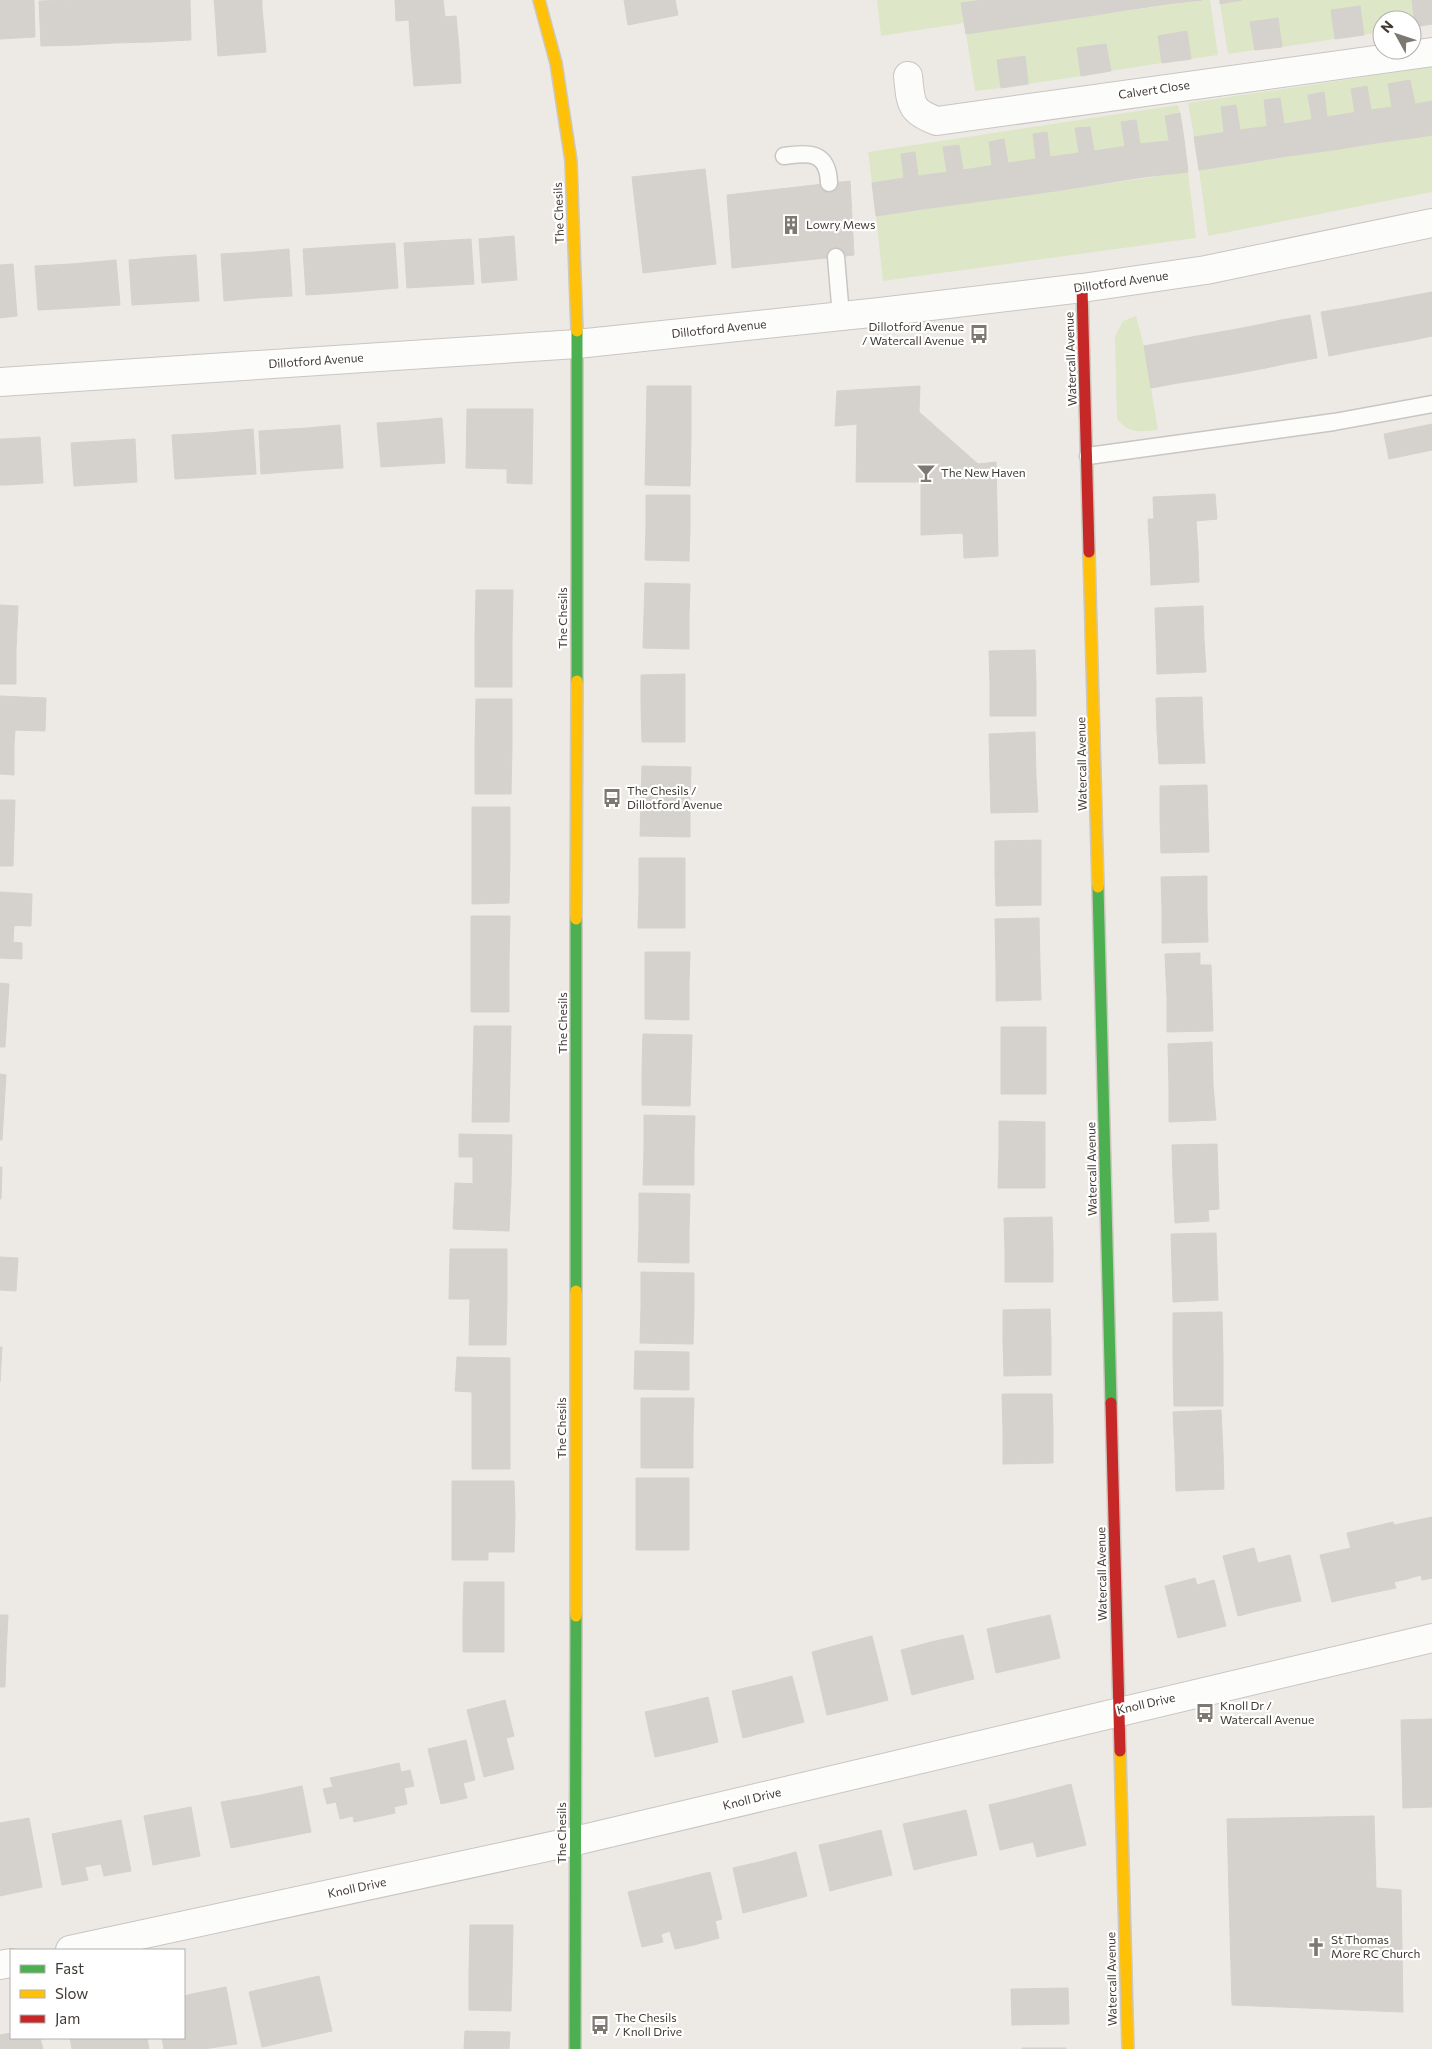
<svg xmlns="http://www.w3.org/2000/svg" width="1432" height="2049" viewBox="0 0 1432 2049" font-family="Commissioner,sans-serif">
  <style>
    .green { fill: #dee6c8 }
    .building { fill: #d5d1cd; stroke: #d5d1cc }
    .lines { fill: none; stroke-linecap: round; stroke-linejoin: round }
    .lane-casing { stroke: #c9c6c2; stroke-width: 19 }
    .street-casing { stroke: #c9c6c2; stroke-width: 30 }
    .fast-casing { stroke: #cdc8c0; stroke-width: 14 }
    .slow-casing { stroke: #cdc8c0; stroke-width: 14 }
    .jam-casing { stroke: #cdc8c0; stroke-width: 14 }
    .lane { stroke: #fcfcfb; stroke-width: 16 }
    .street { stroke: #fcfcfb; stroke-width: 28 }
    .fast { stroke: #4caf50; stroke-width: 11 }
    .slow { stroke: #ffc107; stroke-width: 11 }
    .jam { stroke: #c62828; stroke-width: 11 }
    .labels { text-anchor: middle; stroke-width: 4.5; stroke-linejoin: round; paint-order: stroke }
    .street-label { font-size: 12px; fill: #423b34; stroke: #fff }
    .poi-label { font-size: 12px; fill: #423b34; stroke: #fff; text-anchor: start }
  </style>
  <rect width="100%" height="100%" fill="#edeae6"/>
  <path class="green" d="M877,0H983L961,3L964,23L881,36Z
    M1202,0H1210L1218,55L1191,59L1187,31L1158,36L1162,63L1111,71L1106,44L1078,48L1081,76L1028,84L1024,56L997,60L1001,88L975,91L966,34Z
    M1242,0H1412L1415,27H1412V20H1382V32L1364,35L1359,6L1331,10L1335,39L1282,47L1250,22L1255,50L1228,54L1220,4Z
    M1432,67V101L1415,104L1410,80L1388,84L1392,107L1371,110L1367,86L1351,89L1355,113L1327,117L1324,92L1308,95L1312,119L1284,124L1279,98L1264,100L1267,126L1240,130L1236,105L1221,107L1224,132L1194,137L1188,103Z
    M1178,105L1180,113L1165,116L1169,140L1140,144L1135,120L1121,122L1125,146L1094,151L1090,127L1075,128L1079,153L1050,157L1046,132L1033,135L1036,159L1008,163L1004,140L989,142L992,165L963,170L959,145L947,172L918,176L915,152L901,154L904,178L872,183L868,152Z
    M1432,135V192L1208,236L1199,170Z
    M1188,172L1196,238L883,281L876,216Z
    M1136,316L1144,346L1158,430C1140,432 1129,434 1117,419L1115,336L1123,321Z"/>
  <path class="building" d="M0,0H34L35,37L0,39Z
    M77,0H112L114,43L79,45Z
    M77,0L79,45L41,46L39,1Z
    M112,0H148L150,42L114,43Z
    M148,0H190L191,40L150,42Z
    M214,0H262V8L215,11Z
    M395,0H443L445,17L396,21Z
    M624,0H675L678,15L628,25Z
    M983,0H1003L1007,28L966,34L961,3Z
    M1003,0H1045L1048,22L1007,28Z
    M1045,0H1086L1089,16L1048,22Z
    M1086,0H1126L1127,10L1089,16Z
    M1126,0H1168V4L1127,10Z
    M1168,0H1202L1168,4Z
    M1220,0H1242L1220,4Z
    M1412,0H1432V24L1415,27Z
    M1360,6L1364,35L1335,39L1331,10Z
    M262,8L266,52L218,56L215,11Z
    M456,16L459,48L411,52L409,20Z
    M1278,18L1282,47L1255,50L1250,22Z
    M1187,31L1191,59L1162,63L1158,36Z
    M1106,44L1111,71L1081,76L1077,48Z
    M459,48L461,83L414,86L411,52Z
    M1025,56L1028,84L1001,88L997,60Z
    M1410,80L1415,104L1392,107L1388,84Z
    M1367,86L1371,110L1355,113L1351,89Z
    M1324,92L1327,117L1312,119L1308,95Z
    M1280,98L1284,124L1267,126L1264,100Z
    M1432,101V135L1420,137L1415,104Z
    M1415,104L1420,137L1376,143L1371,110Z
    M1236,105L1240,130L1224,132L1221,107Z
    M1371,110L1376,143L1333,150L1327,117Z
    M1180,113L1184,139L1169,140L1165,116Z
    M1327,117L1333,150L1288,156L1284,124Z
    M1136,120L1140,144L1125,146L1121,122Z
    M1284,124L1288,156L1245,163L1240,130Z
    M1090,127L1094,151L1079,153L1075,128Z
    M1240,130L1245,163L1199,170L1194,137Z
    M1047,132L1050,157L1036,159L1033,134Z
    M1004,139L1008,163L992,165L989,142Z
    M1184,139L1188,172L1144,177L1140,144Z
    M1140,144L1144,177L1099,184L1094,151Z
    M959,145L963,170L947,172L943,147Z
    M1094,151L1099,184L1055,191L1050,157Z
    M915,152L918,176L904,178L901,154Z
    M1050,157L1055,191L1012,197L1008,163Z
    M1008,163L1012,197L967,203L963,170Z
    M705,169L716,264L643,273L632,177Z
    M963,170L967,203L923,209L918,176Z
    M918,176L923,209L876,216L872,183Z
    M850,181L854,255L732,268L727,195Z
    M514,236L517,280L482,283L479,239Z
    M471,239L474,284L440,286L437,241Z
    M437,241L440,286L407,288L404,243Z
    M395,243L398,288L352,292L348,246Z
    M348,246L352,292L306,295L303,249Z
    M289,249L292,296L257,298L254,252Z
    M254,252L257,298L224,301L221,254Z
    M196,255L199,301L166,303L163,257Z
    M163,257L166,303L132,305L129,260Z
    M116,260L120,305L74,308L71,264Z
    M13,264L17,316L0,318V265Z
    M71,264L74,308L38,310L35,266Z
    M1432,292V336L1414,340L1405,297Z
    M1405,297L1414,340L1386,345L1379,302Z
    M1379,302L1386,345L1359,350L1351,307Z
    M1351,307L1359,350L1329,356L1321,312Z
    M1310,315L1317,358L1289,363L1281,320Z
    M1281,320L1289,363L1261,369L1253,326Z
    M1253,326L1261,369L1234,374L1226,331Z
    M1226,331L1234,374L1205,379L1197,336Z
    M1197,336L1205,379L1178,383L1171,341Z
    M1171,341L1178,383L1151,388L1144,346Z
    M647,386H691V439L646,438Z
    M920,386L919,412L978,464L996,462L998,556L964,558L963,533L921,535V482H856L857,424L835,426L837,391Z
    M467,409H533L532,484L507,483V469L466,468Z
    M442,418L445,463L414,465L410,421Z
    M410,421L414,465L381,467L377,423Z
    M1432,424V450L1389,459L1384,434Z
    M340,425L343,468L311,470L308,428Z
    M308,428L311,470L261,474L259,431Z
    M253,429L256,474L209,477L207,433Z
    M207,433L209,477L175,479L172,435Z
    M40,437L43,483L6,485L3,439Z
    M646,438L691,439L690,486L645,485Z
    M0,439H3L6,485H0Z
    M135,439L137,482L106,484L103,441Z
    M103,441L106,484L74,486L71,443Z
    M1215,494L1217,519L1196,521L1198,551L1150,554L1148,519H1154L1153,497Z
    M646,495H690V528H646Z
    M646,528H690L689,561L645,560Z
    M1198,551L1199,582L1151,585L1150,554Z
    M645,583L690,584L689,616L644,615Z
    M476,590H513L512,638H475Z
    M0,605L18,606L16,650L0,649Z
    M1203,606L1204,639L1156,641L1155,608Z
    M644,615L689,616V649L643,648Z
    M475,638H512V687H475Z
    M1204,639L1206,672L1157,674L1156,641Z
    M0,649L16,650V684H0Z
    M1035,650L1036,682L990,683L989,651Z
    M685,674V708L641,707V675Z
    M1036,682V716H990V683Z
    M0,696L46,698L45,731L15,730L14,744L0,743Z
    M1202,697L1203,729L1157,731L1156,698Z
    M476,699H512V747L475,746Z
    M641,707L685,708V742H642Z
    M1203,729L1205,763L1159,764L1157,731Z
    M1035,732L1036,777L990,778L989,734Z
    M0,743L14,744V775L0,774Z
    M475,746L512,747L511,794H475Z
    M642,766L691,767L690,801L641,800Z
    M1036,777L1038,812L991,813L990,778Z
    M1207,785L1208,818L1160,819V786Z
    M0,800H15L14,833H0Z
    M641,800L690,801V837L640,836Z
    M472,807H510V858L472,857Z
    M1208,818L1209,852L1161,853L1160,819Z
    M0,833H14L13,866H0Z
    M1041,840V873L995,874V841Z
    M472,857L510,858L509,903L472,904Z
    M639,858H685V894L639,893Z
    M1041,873V905L996,906L995,874Z
    M1207,876V909H1162L1161,877Z
    M0,892L32,894L31,926L0,925Z
    M639,893L685,894V928H638Z
    M1162,909H1207L1208,942L1162,943Z
    M471,916H510L509,964L471,963Z
    M1039,918L1040,966L996,968L995,919Z
    M0,925H14L13,942L22,943V959L0,958Z
    M645,952H690L689,984H645Z
    M1200,953V965H1211L1212,997L1167,999L1165,954Z
    M471,963L509,964V1012H471Z
    M1040,966L1041,1000L996,1001V968Z
    M0,983L9,984L7,1015H0Z
    M645,984H689V1020L645,1019Z
    M1212,997L1213,1031L1167,1032V999Z
    M0,1015H7L5,1047H0Z
    M474,1026H511L510,1074H473Z
    M1001,1027H1046V1060H1001Z
    M643,1034L692,1035L691,1071L642,1070Z
    M1212,1042L1213,1085L1169,1086L1168,1044Z
    M1001,1060H1046V1094H1001Z
    M642,1070L691,1071L690,1106L642,1105Z
    M0,1074L6,1075L4,1107H0Z
    M473,1074H510L509,1122H472Z
    M1213,1085L1216,1120L1169,1122V1086Z
    M0,1107H4L2,1140H0Z
    M644,1115L695,1116L694,1151L644,1150Z
    M999,1121L1045,1122V1155L999,1154Z
    M459,1134L512,1135L511,1185L473,1183V1157H459Z
    M1217,1144L1218,1177L1173,1178L1172,1145Z
    M644,1150L694,1151V1185H643Z
    M999,1154L1045,1155V1188H998Z
    M0,1167H2L1,1199H0Z
    M1218,1177L1219,1209L1208,1210L1209,1221L1175,1223L1173,1178Z
    M455,1183L511,1185L509,1231L453,1229Z
    M639,1193L690,1194L689,1230H639Z
    M1052,1217L1053,1249L1005,1250L1004,1218Z
    M639,1230H689V1263L638,1262Z
    M1216,1233L1217,1266L1172,1267L1171,1234Z
    M450,1249H507V1299H449Z
    M1053,1249V1282H1005V1250Z
    M0,1257L18,1258L16,1291L0,1290Z
    M1217,1266L1218,1300L1173,1302L1172,1267Z
    M641,1272L694,1273V1308L641,1307Z
    M470,1299H507L506,1345H469Z
    M641,1307L694,1308L693,1344L640,1343Z
    M1050,1309L1051,1340L1003,1341V1310Z
    M1222,1312L1223,1358H1173V1313Z
    M1051,1340V1375L1004,1376L1003,1341Z
    M0,1347H2L0,1382Z
    M635,1351L689,1352V1390L634,1389Z
    M457,1357L510,1358V1407H472V1392L455,1391Z
    M1173,1358H1223V1406H1174Z
    M1002,1394H1052L1053,1428L1003,1429Z
    M641,1398H694L693,1432H641Z
    M472,1407H510V1469H472Z
    M1221,1410L1223,1453L1175,1455L1173,1412Z
    M1053,1428V1463L1003,1464V1429Z
    M641,1432H693V1468H641Z
    M1223,1453L1224,1489L1176,1491L1175,1455Z
    M636,1478H689V1514H636Z
    M452,1481H514L515,1516H452Z
    M636,1514H689V1550H636Z
    M452,1516H515L514,1552H488V1560H452Z
    M1432,1517V1578L1422,1580L1421,1575L1407,1579L1394,1525Z
    M1393,1522L1407,1579L1394,1582L1396,1588L1362,1595L1347,1533Z
    M1254,1548L1269,1608L1238,1616L1223,1556Z
    M1351,1548L1362,1595L1332,1602L1320,1555Z
    M1290,1555L1301,1601L1269,1608L1258,1563Z
    M1195,1578L1197,1585L1214,1580L1226,1626L1178,1638L1165,1586Z
    M464,1582H504V1617H463Z
    M0,1615H8L6,1654H0Z
    M1050,1615L1060,1658L1026,1666L1017,1622Z
    M463,1617H504V1652H463Z
    M1017,1622L1026,1666L996,1673L987,1629Z
    M963,1635L974,1679L942,1687L931,1642Z
    M872,1636L888,1700L857,1708L841,1644Z
    M931,1642L942,1687L912,1695L901,1650Z
    M841,1644L857,1708L827,1715L812,1652Z
    M0,1654H6L5,1687H0Z
    M792,1676L804,1722L774,1730L762,1684Z
    M762,1684L774,1730L743,1738L732,1691Z
    M708,1697L718,1742L686,1750L676,1705Z
    M505,1700L514,1736L506,1738L514,1769L484,1777L467,1710Z
    M676,1705L686,1750L655,1757L645,1712Z
    M1432,1719V1807L1403,1808L1401,1720Z
    M466,1740L475,1780L463,1783L467,1798L441,1804L428,1749Z
    M399,1763L401,1772L410,1770L414,1786L404,1788L407,1804L394,1807L395,1813L373,1818L363,1771Z
    M363,1771L373,1818L354,1822L353,1816L340,1819L336,1802L327,1804L323,1789L333,1787L330,1778Z
    M1071,1784L1086,1845L1037,1857L1022,1797Z
    M302,1786L311,1832L271,1840L261,1795Z
    M261,1795L271,1840L231,1848L221,1802Z
    M1022,1797L1033,1842L1000,1850L989,1805Z
    M191,1807L200,1856L153,1865L144,1816Z
    M966,1810L977,1855L946,1862L935,1817Z
    M1374,1816L1376,1888L1401,1890L1403,2012L1232,2005L1227,1819Z
    M935,1817L946,1862L914,1870L903,1824Z
    M29,1818L42,1887L0,1896V1823Z
    M121,1820L131,1871L104,1876L101,1864L95,1865L87,1827Z
    M87,1827L95,1865L85,1867L88,1880L62,1885L52,1834Z
    M881,1830L892,1875L860,1883L849,1838Z
    M849,1838L860,1883L830,1891L819,1845Z
    M796,1852L807,1896L774,1905L763,1861Z
    M763,1861L774,1905L743,1913L733,1868Z
    M710,1872L722,1919L715,1921L719,1938L694,1945L678,1880Z
    M678,1880L694,1945L675,1949L670,1931L661,1934L663,1942L642,1947L628,1892Z
    M470,1925H513L512,1976L469,1975Z
    M469,1975L512,1976L511,2011L469,2010Z
    M319,1976L332,2031L297,2039L284,1984Z
    M284,1984L297,2039L262,2047L249,1992Z
    M226,1987L237,2044L203,2049L192,1994Z
    M1068,1988L1069,2024L1012,2025L1011,1989Z
    M192,1994L203,2049H164L162,2038H184V1996Z
    M465,2031L510,2032L509,2049H464Z
    M11,2033V2038H40L43,2049H0V2035Z
    M70,2038H108L111,2049H72Z
    M108,2038H147L149,2049H111Z
    M1022,2048H1066V2049H1022Z"/>
  <g class="lines">
    <g class="lane-casing">
      <path id="lane" d="M784,156C810,152 828,152 829,183
        M836,257L841,316
        M1088,456L1334,422L1432,404"/>
    </g>
    <g class="street-casing">
      <path id="street" d="M908,76C911,103 909,111 937,121L1432,52
        M0,382L577,344L880,312L1082,288L1206,270L1432,223
        M70,1950L575,1841L1432,1638
        M0,1965L11,1963"/>
    </g>
    <g class="fast-casing">
      <path id="fast" d="M577,331V681
        M1098,887L1111,1403
        M576,1291V919
        M575,2049L576,1616"/>
    </g>
    <g class="slow-casing">
      <path id="slow" d="M539,0L556,63L571,161L577,331
        M1089,552L1098,887
        M576,919L577,681
        M576,1616V1291
        M1120,1751L1128,2049"/>
    </g>
    <g class="jam-casing">
      <path id="jam" d="M1082,288L1089,552
        M1111,1403L1120,1751"/>
    </g>
    <use href="#lane" class="lane"/>
    <use href="#street" class="street"/>
    <use href="#fast" class="fast"/>
    <use href="#slow" class="slow"/>
    <use href="#jam" class="jam"/>
  </g>
  <defs>
    <g id="building-bare" transform="scale(1.5)"><path d="M-4-6H4V6H1V3H-1V6H-4ZM-2.5-4.3h1.7v1.8h-1.7ZM.8-4.3h1.7v1.8H.8ZM-2.5-1h1.7V.8h-1.7ZM.8-1h1.7V.8H.8Z" fill="#7e7872" stroke="#fff" stroke-width="2.5" paint-order="stroke"/></g>
    <g id="bus-bare" transform="scale(1.5)"><path d="M-5-6H5V4H4V6H2V4H-2V6H-4V4H-5ZM-3.5-4V0h7V-4ZM-3.5 1.2v1.5H-2V1.2ZM2 1.2v1.5H3.5V1.2Z" fill="#7e7872" stroke="#fff" stroke-width="2.5" paint-order="stroke"/></g>
    <g id="bar-bare" transform="scale(1.5)"><path d="M-6-5H6L.8 .8V4.5H3.5V6h-7V4.5H-.8V.8Z" fill="#7e7872" stroke="#fff" stroke-width="2.5" paint-order="stroke"/></g>
    <g id="church-bare" transform="scale(1.5)"><path d="M-1.2-6h2.4v3.5h3.3v2.4h-3.3V6h-2.4V-.1h-3.3v-2.4h3.3Z" fill="#7e7872" stroke="#fff" stroke-width="2.5" paint-order="stroke"/></g>
  </defs>
  <g fill-rule="evenodd">
    <use href="#building-bare" x="791" y="225"/>
    <use href="#bus-bare" x="979" y="334"/>
    <use href="#bar-bare" x="926" y="473"/>
    <use href="#bus-bare" x="612" y="798"/>
    <use href="#bus-bare" x="1205" y="1713"/>
    <use href="#church-bare" x="1316" y="1947"/>
    <use href="#bus-bare" x="600" y="2025"/>
  </g>
  <g class="labels">
    <g class="street-label">
      <text transform="translate(1154 90) rotate(-8)" y="4">Calvert Close</text>
      <text transform="translate(559 213) rotate(-92)" y="4">The Chesils</text>
      <text transform="translate(1121 282) rotate(-8)" y="4">Dillotford Avenue</text>
      <text transform="translate(719 329) rotate(-6)" y="4">Dillotford Avenue</text>
      <text transform="translate(1071 359) rotate(-92)" y="4">Watercall Avenue</text>
      <text transform="translate(316 361) rotate(-4)" y="4">Dillotford Avenue</text>
      <text transform="translate(563 618) rotate(-90)" y="4">The Chesils</text>
      <text transform="translate(1082 764) rotate(-91)" y="4">Watercall Avenue</text>
      <text transform="translate(563 1023) rotate(-90)" y="4">The Chesils</text>
      <text transform="translate(1092 1169) rotate(-91)" y="4">Watercall Avenue</text>
      <text transform="translate(562 1428) rotate(-90)" y="4">The Chesils</text>
      <text transform="translate(1102 1574) rotate(-91)" y="4">Watercall Avenue</text>
      <text transform="translate(1146 1704) rotate(-13)" y="4">Knoll Drive</text>
      <text transform="translate(752 1799) rotate(-14)" y="4">Knoll Drive</text>
      <text transform="translate(562 1833) rotate(-90)" y="4">The Chesils</text>
      <text transform="translate(357 1888) rotate(-12)" y="4">Knoll Drive</text>
      <text transform="translate(1112 1979) rotate(-91)" y="4">Watercall Avenue</text>
    </g>
    <g class="poi-label">
      <text x="806" y="229">Lowry Mews</text>
      <text x="964" y="331" text-anchor="end">Dillotford Avenue<tspan x="964" dy="14">/ Watercall Avenue</tspan></text>
      <text x="941" y="477">The New Haven</text>
      <text x="627" y="795">The Chesils /<tspan x="627" dy="14">Dillotford Avenue</tspan></text>
      <text x="1220" y="1710">Knoll Dr /<tspan x="1220" dy="14">Watercall Avenue</tspan></text>
      <text x="1331" y="1944">St Thomas<tspan x="1331" dy="14">More RC Church</tspan></text>
      <text x="615" y="2022">The Chesils<tspan x="615" dy="14">/ Knoll Drive</tspan></text>
    </g>
  </g>
  <rect x="10" y="1949" width="175" height="90" fill="#ffffff" stroke="#b3b1ae"/>
  <rect x="20" y="1965" width="25" height="8" fill="#4caf50" stroke="#b3b1ae"/>
  <text x="55" y="1974" font-size="15" fill="#423b34">Fast</text>
  <rect x="20" y="1990" width="25" height="8" fill="#ffc107" stroke="#b3b1ae"/>
  <text x="55" y="1999" font-size="15" fill="#423b34">Slow</text>
  <rect x="20" y="2015" width="25" height="8" fill="#c62828" stroke="#b3b1ae"/>
  <text x="55" y="2024" font-size="15" fill="#423b34">Jam</text>
  <g transform="translate(1397 35) rotate(310)"><circle r="24" fill="#ffffff" stroke="#b3b1ae"/>
  <path d="M0-4L9 19L0 12L-9 19Z" fill="#7e7872"/>
  <text y="-8" font-size="14" font-weight="bold" text-anchor="middle" fill="#423b34">N</text>
  </g>
</svg>
